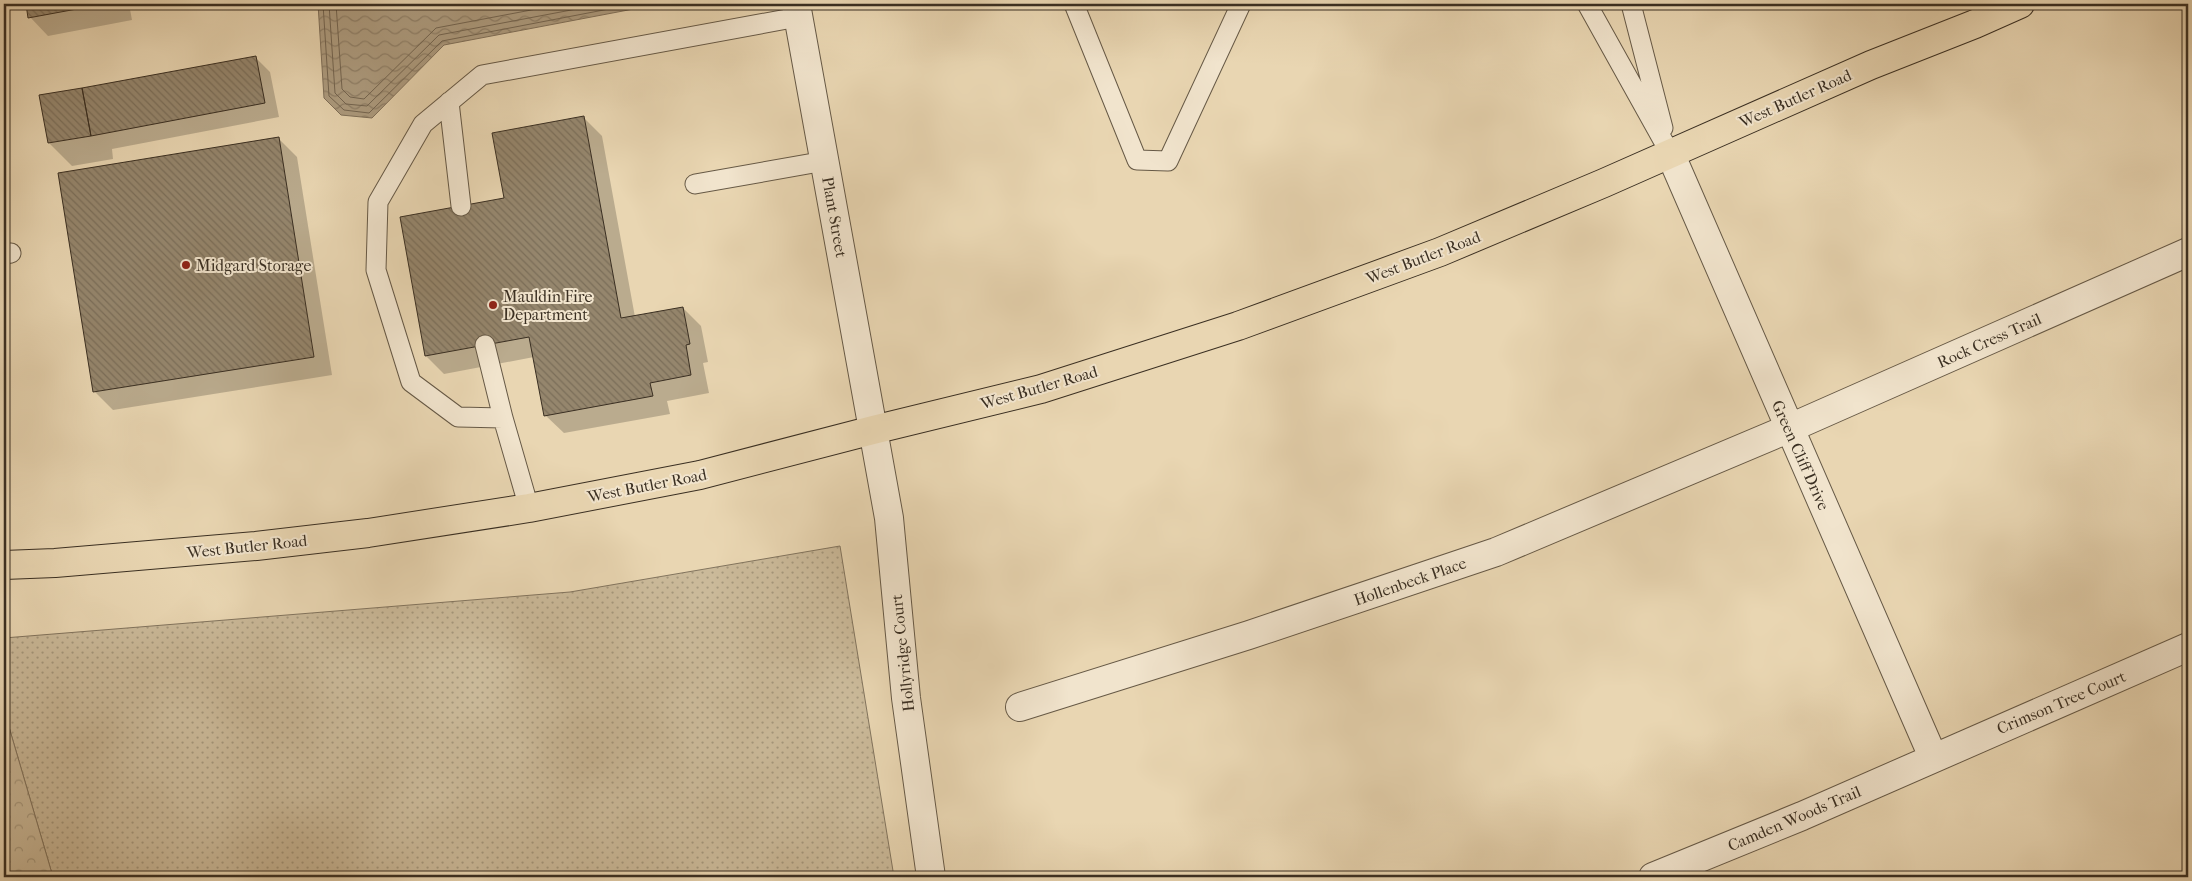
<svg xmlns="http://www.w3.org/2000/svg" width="2192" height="881" viewBox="0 0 2192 881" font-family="'IM FELL French Canon',serif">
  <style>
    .grass { fill: url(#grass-dots); stroke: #82745e }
    .forest { fill: url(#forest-crowns); stroke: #82745e }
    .water { fill: url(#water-waves); stroke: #80715b }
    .shadow { fill: #0003 }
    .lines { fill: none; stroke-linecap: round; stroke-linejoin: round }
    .shore { stroke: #746652; stroke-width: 1 }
    .building { fill: url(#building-back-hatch); stroke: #3a2f22 }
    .service-casing { stroke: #665946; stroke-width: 21 }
    .minor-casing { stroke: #665946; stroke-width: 30 }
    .primary-casing { stroke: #3a2f22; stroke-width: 30 }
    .service { stroke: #f1e4cd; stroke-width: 19 }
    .minor { stroke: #f1e4cd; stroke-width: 28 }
    .primary { stroke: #e9d6b2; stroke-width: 28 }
    .poi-dot { fill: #8f2418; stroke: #f1e4cd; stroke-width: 2 }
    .labels { text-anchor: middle; stroke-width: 4; stroke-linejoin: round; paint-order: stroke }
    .street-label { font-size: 16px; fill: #3a2f22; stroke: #f1e4cd }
    .poi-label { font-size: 16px; fill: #3a2f22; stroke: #f1e4cd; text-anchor: start }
  </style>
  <defs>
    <pattern id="grass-dots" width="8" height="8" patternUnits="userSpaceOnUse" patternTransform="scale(1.25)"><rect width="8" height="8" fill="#cbba9a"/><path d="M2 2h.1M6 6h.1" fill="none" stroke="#a6987d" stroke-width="1.8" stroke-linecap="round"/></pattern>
    <pattern id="forest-crowns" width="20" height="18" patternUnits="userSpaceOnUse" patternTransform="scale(1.25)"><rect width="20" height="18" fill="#cbba9a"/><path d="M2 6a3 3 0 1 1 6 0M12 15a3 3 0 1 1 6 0" fill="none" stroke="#a6987d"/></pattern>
    <pattern id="water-waves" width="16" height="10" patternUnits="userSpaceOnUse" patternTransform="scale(1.25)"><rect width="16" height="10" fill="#ae9d81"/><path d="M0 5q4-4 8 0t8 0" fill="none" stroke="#8f8069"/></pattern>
    <pattern id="building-back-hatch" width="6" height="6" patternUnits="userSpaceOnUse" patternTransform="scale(1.25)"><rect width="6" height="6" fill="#95866d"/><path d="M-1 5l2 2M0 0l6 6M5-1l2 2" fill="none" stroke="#7b6e59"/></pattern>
  </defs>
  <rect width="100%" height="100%" fill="#e9d6b2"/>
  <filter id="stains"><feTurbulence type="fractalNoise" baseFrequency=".004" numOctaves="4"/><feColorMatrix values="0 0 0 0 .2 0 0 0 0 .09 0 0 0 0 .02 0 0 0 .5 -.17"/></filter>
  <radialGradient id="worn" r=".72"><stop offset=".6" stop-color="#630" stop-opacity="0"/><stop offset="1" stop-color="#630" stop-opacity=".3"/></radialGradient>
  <path class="grass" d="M840,546L894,877H53L4,710V638L570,592Z"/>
  <path class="forest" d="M4,710L53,877H4Z"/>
  <path class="water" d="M318,4H646L644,7L444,45L372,118L341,115L324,98Z"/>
  <path class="shadow" d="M27,4H113L114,8H117L116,4H129L132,20L48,36L30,17Z
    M256,58L270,72L279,117L112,149L113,159L72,166L49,143Z
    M583,117L602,136L635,317L683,308L701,326L708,362L703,363L709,393L667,401L670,414L564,433L545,415L534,357L444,374L426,356L506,199Z
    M279,139L297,157L332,375L113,410L95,392L60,174Z"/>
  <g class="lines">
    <path class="shore" d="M323,4L329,96L344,110L369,113L442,41L635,4
      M329,4L335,93L346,104L367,106L439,35L603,4
      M336,4L342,89L350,97L364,99L436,28L563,4"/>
  </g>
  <path class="building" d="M26,4H104L28,18Z
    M256,56L265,103L91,136L82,88Z
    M82,88L91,136L48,143L39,95Z
    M584,116L621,318L683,307L690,344L686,345L691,375L650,383L653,396L544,416L529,337L425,356L400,217L504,198L492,133Z
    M279,137L314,357L93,392L58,173Z"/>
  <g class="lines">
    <g class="service-casing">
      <path id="service" d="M1074,4L1137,160L1168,161L1241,4
        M1587,4L1670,153
        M1631,4L1663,128
        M449,102L461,206
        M695,184L825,161
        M4,254L11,253
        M485,345L503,418L529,508
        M503,418L458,417L411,382L376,270L378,202L423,124L482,75L798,17"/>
    </g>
    <g class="minor-casing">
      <path id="minor" d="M796,4L889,518L906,698L931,877
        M1670,153L1933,757
        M1020,707L1249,635L1496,552L1790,428L2188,252
        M1653,877L1802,816L2188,647"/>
    </g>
    <g class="primary-casing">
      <path id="primary" d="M4,565L55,563L256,546L368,533L529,508L700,475L873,430L1041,389L1238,326L1440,252L1604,183L1871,65L1975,24L2020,4"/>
    </g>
    <use href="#service" class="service"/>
    <use href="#minor" class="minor"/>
    <use href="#primary" class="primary"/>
  </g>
  <g class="poi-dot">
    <circle cx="186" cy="265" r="5"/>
    <circle cx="493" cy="305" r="5"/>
  </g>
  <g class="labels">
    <g class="street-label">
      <text transform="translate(1795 98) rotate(-24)" y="6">West Butler Road</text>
      <text transform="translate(835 217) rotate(80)" y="6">Plant Street</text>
      <text transform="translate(1423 257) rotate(-21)" y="6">West Butler Road</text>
      <text transform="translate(1989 340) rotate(-24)" y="6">Rock Cress Trail</text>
      <text transform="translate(1039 387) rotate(-16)" y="6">West Butler Road</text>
      <text transform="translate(1801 455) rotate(66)" y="6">Green Cliff Drive</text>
      <text transform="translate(647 485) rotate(-11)" y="6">West Butler Road</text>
      <text transform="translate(247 546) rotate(-6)" y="6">West Butler Road</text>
      <text transform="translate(1410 581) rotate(-19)" y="6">Hollenbeck Place</text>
      <text transform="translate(902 653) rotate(-96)" y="6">Hollyridge Court</text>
      <text transform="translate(2061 702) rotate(-23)" y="6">Crimson Tree Court</text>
      <text transform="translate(1794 818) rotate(-23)" y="6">Camden Woods Trail</text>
    </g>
    <g class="poi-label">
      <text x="196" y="271">Midgard Storage</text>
      <text x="503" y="302">Mauldin Fire<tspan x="503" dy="18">Department</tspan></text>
    </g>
  </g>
  <rect width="2192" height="881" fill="none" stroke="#e9d6b2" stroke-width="20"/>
  <rect x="5" y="5" width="2182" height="871" fill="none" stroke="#3a2f22" stroke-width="2.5"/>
  <rect x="10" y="10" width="2172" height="861" fill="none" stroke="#3a2f22"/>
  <rect width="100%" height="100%" filter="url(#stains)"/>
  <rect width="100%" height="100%" fill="url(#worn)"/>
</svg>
